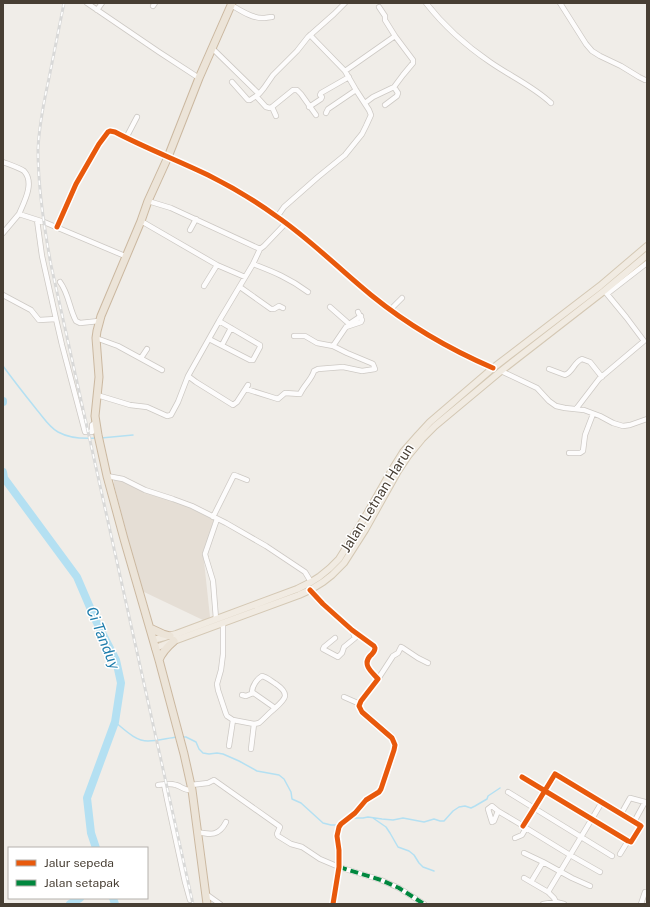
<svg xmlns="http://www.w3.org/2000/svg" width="650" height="907" viewBox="0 0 650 907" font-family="'Public Sans',sans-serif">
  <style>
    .residential { fill: #e5ded5 }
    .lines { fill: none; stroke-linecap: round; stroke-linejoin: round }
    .stream { stroke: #b4e0f2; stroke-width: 1.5 }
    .river { stroke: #b4e0f2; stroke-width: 8 }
    .minor-casing { stroke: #cdc9c4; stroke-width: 6 }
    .major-casing { stroke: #d4c8b4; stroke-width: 8 }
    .highway-casing { stroke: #cbb8a0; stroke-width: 9 }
    .minor { stroke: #fdfcfc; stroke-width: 4.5 }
    .major { stroke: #f1ebe2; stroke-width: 6 }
    .highway { stroke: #ece4d8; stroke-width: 7 }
    .rail-casing { stroke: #d9d9d8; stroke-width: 3 }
    .rail { stroke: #fff; stroke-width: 1.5; stroke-dasharray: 4.5; stroke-linecap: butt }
    .quiet { stroke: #00873e; stroke-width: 4; stroke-dasharray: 8 4; stroke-linecap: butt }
    .cycleway-casing { stroke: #fff; stroke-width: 8 }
    .cycleway { stroke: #e8590c; stroke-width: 5 }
    .labels { text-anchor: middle; stroke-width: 3; stroke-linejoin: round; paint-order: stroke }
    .street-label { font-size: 14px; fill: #473e33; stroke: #fff }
    .water-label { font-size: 15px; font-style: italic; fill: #207ead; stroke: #fff }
  </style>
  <rect width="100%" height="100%" fill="#f0ede8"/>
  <path class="residential" d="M114,479H120L182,504L214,520L203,552L210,617L205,621L142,591L114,485Z"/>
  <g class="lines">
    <path class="stream" d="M3,366C14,381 25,395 37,410C43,417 49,427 58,432C69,438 84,439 97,438
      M101,438L133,435
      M115,722C124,729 135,741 148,741C157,741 168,738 177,737
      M183,737H186L196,742L199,749L203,753L209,754L217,753L223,754L239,761L257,771L279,775L284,779L291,792L292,799L301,803L323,823L331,825H339
      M373,818L386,827L390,833L398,847L409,851L414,855L419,863L423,867L434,871
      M343,825H344L353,818H363L368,817L382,819L393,820L403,818L424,822L434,819L440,821H444L453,811L459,807L465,806L471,808L475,806L487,799L488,796L500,788"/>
    <path class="river" d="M3,401V402
      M3,472L4,478L77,577L95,619L116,660L121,683L115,722L87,798L91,833L96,848
      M113,898L115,904
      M70,904L80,898"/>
    <g class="minor-casing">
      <path id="minor" d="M87,3L159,52L199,78
        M426,3C444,26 465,45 490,62C510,76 533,86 551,103
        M560,3L586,44L592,51L600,56L621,66L639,77L645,80H647
        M231,5C240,10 251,18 262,18C266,18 269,17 272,17
        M153,6L155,3
        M379,7L385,16V20L395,36
        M97,10L102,3
        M212,48L259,94L264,88L273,75L297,51L308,37L334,14L345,3
        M345,71L395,36L413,60V63L403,75L394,87L373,97L365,103
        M232,82L248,100H250L256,96
        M259,94L256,96L266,107L270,108L272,107L293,90H297L301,94L316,115
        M385,105L397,96L398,93L394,87
        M272,107L276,116
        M309,107L321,99L322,97L320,95L321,93L349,77
        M326,113L328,109L356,90
        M126,138L137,117
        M3,162C8,164 20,168 24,171C35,183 24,202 19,214
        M148,201L171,208L260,249
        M277,217L284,207L318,177L345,155L362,134L366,126L371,115L369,110L356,90L345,71L310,35
        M141,221L217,265L245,277
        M57,227L76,184L99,144L108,132L110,131L115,132C145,148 177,160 208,175C232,187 254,200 276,216C310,239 339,269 371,295C409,326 449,349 493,368
        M190,230L196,219
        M3,233L19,214L44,222L125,256
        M253,264C274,272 289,278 308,292
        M60,282C69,294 69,308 76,321L80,323L99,321
        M204,286L217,265
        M240,287L271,309H274L279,306L283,308
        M605,292L607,294L647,263
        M3,295L31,310L39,320L56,319L42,256L37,220
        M330,307L347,322L349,324V326
        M390,310L402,298
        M56,319L62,345L85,432H92V425L96,422
        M349,324L361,316
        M96,338L118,346L162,370
        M209,339L250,360H253L260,347V345L219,321
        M222,345L231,328
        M333,346L346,327L361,322L362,320L358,312
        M141,358L147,349
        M549,369L565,375C573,372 574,362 582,359L590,362L602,377
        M501,371L537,388L549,401L556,406L565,408L584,410L600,416L613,423L623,426L630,425L647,419
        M188,376L196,382L233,405L237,402L248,385
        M246,389L278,399L285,393L300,394C304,385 312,379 314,371L318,369L343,367L362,371L375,369L373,364L371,363L347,353L333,346L317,343L305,336H294
        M97,395L130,405L147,407L167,416L171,415L178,402L188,376L219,321L253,264L260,249L264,246L286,223
        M576,409L599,379L644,341L626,317L607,294
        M569,453H580L583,451L585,435L593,414
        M107,476L123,479L145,490L173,499L192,506L226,523L266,546L305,572L311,582
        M213,517L234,475L237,476L247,480
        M310,590L323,604L352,630L374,646L375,648C375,652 373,653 370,656C362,665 372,672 378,679L361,701L359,706L362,712L392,738L395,745L394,750L381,789L379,792L366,800L355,813L341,824L339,827L337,836L339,850V867L333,904
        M216,619L213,581L206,558L205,554L217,519
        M223,623V654L221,670L217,684L218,690L226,714L227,716L233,720L254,724L259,723C264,719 268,714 273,710C284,700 292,695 276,684C271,681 267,677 262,676C257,679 252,686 252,692L255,694L275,708
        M335,638L324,647L323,649L338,657L342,653L344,647L355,638L352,630
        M378,679L393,656L398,653L401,647L403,648L418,658L428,663
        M242,695L246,696L253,693
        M344,697L360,704
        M229,746L233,720
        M251,749L254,724
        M522,777C557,798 592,819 628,841L631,842L641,826L555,774C544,792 534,809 523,826
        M164,784L167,799L185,882L190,900
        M158,785C164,784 170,783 176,785C183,787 182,790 192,790
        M191,785L208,783L214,780L279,826L280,827L277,834L278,836L291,844L302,847L320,859L339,867L381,880L399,888L424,904
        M508,792L612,856
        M498,811L492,806L488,809L492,822L494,821L498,811L525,827
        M621,814L630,798L645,802L634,822
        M197,832C211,835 219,836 226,822
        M515,838L522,835L526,828L570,855L600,872
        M524,853L543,862L531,882
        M620,854L628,841
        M543,862L572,878L590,886
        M524,878L548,892
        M206,894L220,904
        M543,904L556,902L564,904
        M555,904L556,902L554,898L548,892L602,802
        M641,904L645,892"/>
    </g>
    <g class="major-casing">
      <path id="major" d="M153,640L176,634L297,589L311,582L319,577L330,568L339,559L365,517L393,468L403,452L418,435L430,422L493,368L600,286L647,246
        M155,648L299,595L310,590L323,582L332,575L344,563L365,530L398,471L408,456L422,439L435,426L501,371L604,291L647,255"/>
    </g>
    <g class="highway-casing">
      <path id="highway" d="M150,628L163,634L170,636
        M159,660C162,652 167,647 174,641
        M207,904L192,790L184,754L159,660L124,539L107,476L98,435L95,416L99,377L96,338L97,331L101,316L141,221L148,201L168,157L199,78L232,3"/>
    </g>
    <use href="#minor" class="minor"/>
    <use href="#major" class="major"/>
    <use href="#highway" class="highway"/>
    <g class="rail-casing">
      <path id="rail" d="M64,3C59,28 54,53 49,78C44,101 39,125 38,150C38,188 44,227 51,265L193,904"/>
    </g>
    <use href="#rail" class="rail"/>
    <path class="quiet" d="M339,867L381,880L399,888L424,904"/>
    <g class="cycleway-casing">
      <path id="cycleway" d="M57,227L76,184L99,144L108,132L110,131L115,132C145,148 177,160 208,175C232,187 254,200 276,216C310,239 339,269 371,295C409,326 449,349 493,368
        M310,590L323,604L352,630L374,646L375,648C375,652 373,653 370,656C362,665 372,672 378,679L361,701L359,706L362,712L392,738L395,745L394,750L381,789L379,792L366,800L355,813L341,824L339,827L337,836L339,850V867L333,904
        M522,777C557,798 592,819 628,841L631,842L641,826L555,774C544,792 534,809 523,826"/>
    </g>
    <use href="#cycleway" class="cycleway"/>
  </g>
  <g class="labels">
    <g class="street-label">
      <text transform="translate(377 498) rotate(-58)" y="5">Jalan Letnan Harun</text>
    </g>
    <g class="water-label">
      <text transform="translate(103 638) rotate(68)" y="5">Ci Tanduy</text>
    </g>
  </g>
  <rect width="650" height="907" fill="none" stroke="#473e33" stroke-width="8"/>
  <rect x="8" y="847" width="140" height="52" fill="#ffffff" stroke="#b5b2ad"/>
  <rect x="16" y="860" width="20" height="6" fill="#e8590c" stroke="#b5b2ad"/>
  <text x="44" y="867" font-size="12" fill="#473e33">Jalur sepeda</text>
  <rect x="16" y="880" width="20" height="6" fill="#00873e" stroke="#b5b2ad"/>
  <text x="44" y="887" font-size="12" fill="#473e33">Jalan setapak</text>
</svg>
